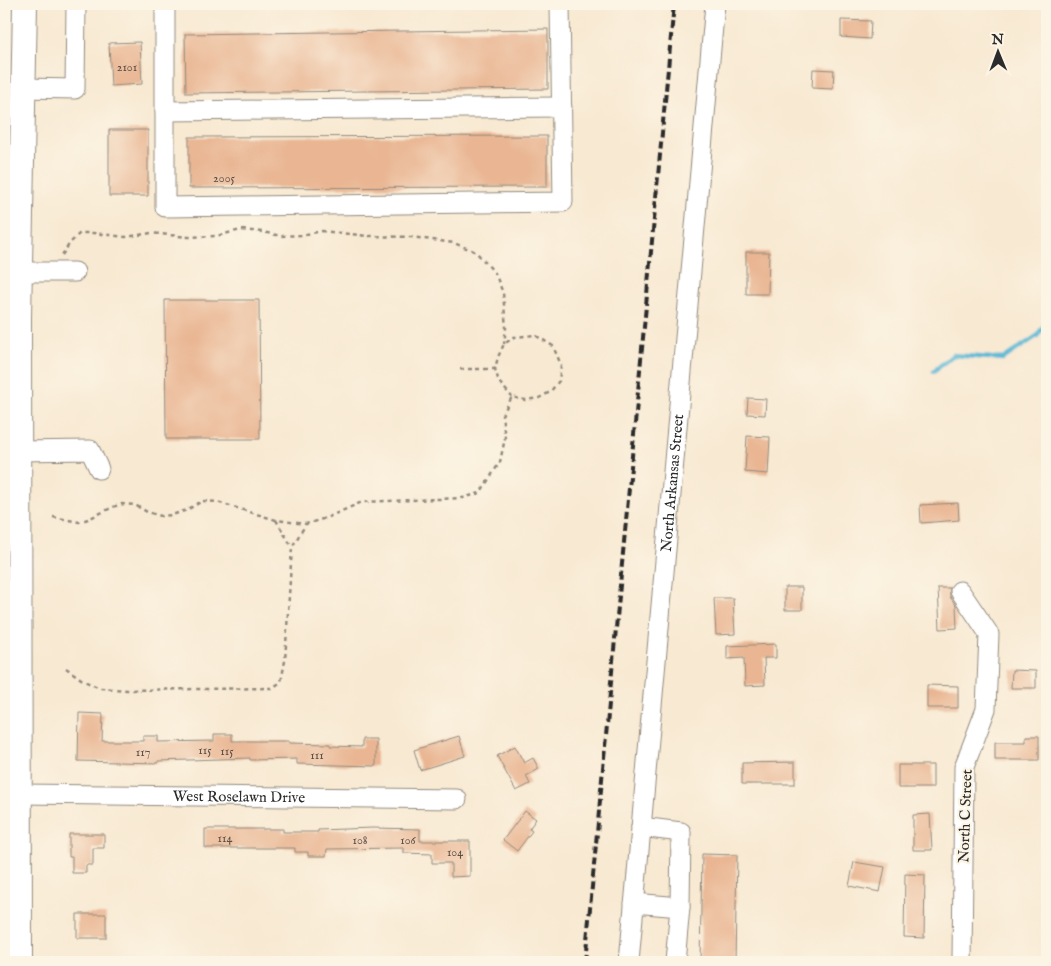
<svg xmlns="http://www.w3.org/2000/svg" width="1051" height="966" viewBox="0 0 1051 966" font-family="'IM FELL English',serif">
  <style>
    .industrial { fill: #ccc2b9 }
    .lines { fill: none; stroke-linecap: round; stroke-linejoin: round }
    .stream { stroke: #57b7d5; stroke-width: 4.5 }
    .building { fill: #e9b592 }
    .minor-casing { stroke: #928a7e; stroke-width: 21 }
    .major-casing { stroke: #928a7e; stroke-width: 26 }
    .path { stroke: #928a7e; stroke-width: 2.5; stroke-dasharray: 4 4; stroke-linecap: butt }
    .minor { stroke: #fff; stroke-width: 19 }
    .major { stroke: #fff; stroke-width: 24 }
    .rail { stroke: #2b2b2b; stroke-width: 4; stroke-dasharray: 8 4; stroke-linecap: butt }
    .labels { text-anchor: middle; stroke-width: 4.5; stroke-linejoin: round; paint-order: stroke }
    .number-label { font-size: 12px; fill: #5a4e45 }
    .street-label { font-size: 15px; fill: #2b2b2b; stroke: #fcf5e5 }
  </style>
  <rect width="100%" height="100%" fill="#fcf5e5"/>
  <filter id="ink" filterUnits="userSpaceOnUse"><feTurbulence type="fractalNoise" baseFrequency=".02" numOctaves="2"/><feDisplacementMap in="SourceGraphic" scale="10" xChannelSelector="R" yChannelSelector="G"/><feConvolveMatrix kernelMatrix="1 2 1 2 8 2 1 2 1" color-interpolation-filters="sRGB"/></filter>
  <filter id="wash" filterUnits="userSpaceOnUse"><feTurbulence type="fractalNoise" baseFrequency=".0096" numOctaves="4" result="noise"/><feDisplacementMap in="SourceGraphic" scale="20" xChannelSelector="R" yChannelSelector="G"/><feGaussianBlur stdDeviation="1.12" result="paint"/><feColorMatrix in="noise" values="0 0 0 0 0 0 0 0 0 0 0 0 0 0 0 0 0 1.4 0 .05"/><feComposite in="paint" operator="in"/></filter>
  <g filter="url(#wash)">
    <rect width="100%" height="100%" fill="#f8e9d2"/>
    <path class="industrial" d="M4,32H6L4,204Z"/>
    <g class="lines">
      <path class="stream" d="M934,371L953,355L1003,359L1037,336L1047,321"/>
    </g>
    <g id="blocks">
      <path class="building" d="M841,20L871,21L870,39L841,37Z
        M548,29V89L186,93L185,34Z
        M140,42L142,84L111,86L109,43Z
        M813,69L834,70L833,89L812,88Z
        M109,130H148V196H109Z
        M547,136V187L189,188V137Z
        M746,252H769L768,294H746Z
        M165,300H259L260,439H166Z
        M748,398L766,399L765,415L747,414Z
        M747,436L770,437L768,474L745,472Z
        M958,503L959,520L921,523L920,505Z
        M785,587H802V610H785Z
        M938,588H950V597L956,605L957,628L940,629Z
        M714,598H733L735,634L716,635Z
        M776,644V658H764L765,685L745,686L744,658L727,659V646Z
        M1012,670L1036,671V688H1011Z
        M927,685L958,686V708H927Z
        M79,713L103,714L102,741H143V736H158V742L214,741V734H232V741H289V743L330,744V746L362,747V739H376V766L297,764V759L250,760V758L158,761V763L78,761Z
        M459,736L465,756L420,770L414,750Z
        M1026,736H1039V760H995V742H1026Z
        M515,746L524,763L533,758L539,769L526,776L530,784L516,791L497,756Z
        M795,762V784H742V763Z
        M898,765H933V788H898Z
        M525,811L536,819L529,829L532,831L517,851L503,840Z
        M930,814L932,850H913V815Z
        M373,828L420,829V841H470V876L451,877V863H432V854L404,853V848L327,849L326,856H308V852H295V848H205V829H283V832H318V830Z
        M69,834H104V848H93V865H86V873H72V857H69Z
        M702,854L737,855L735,962H700Z
        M854,862L885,867L880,892L849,886Z
        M905,874L925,875L924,938L904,937Z
        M77,914H106V938H77Z"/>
    </g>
  </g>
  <g filter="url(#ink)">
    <use href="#blocks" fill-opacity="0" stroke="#928a7e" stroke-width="1"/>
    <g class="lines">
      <g class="minor-casing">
        <g id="minor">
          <path d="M165,4V207L563,202L560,4"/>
          <path d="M23,88L75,89L76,4"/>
          <path d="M165,111L562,107"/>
          <path d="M20,272H75"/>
          <path d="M4,318H19"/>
          <path d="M19,451L90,450L99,469"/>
          <path d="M960,591L989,634L986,709L964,767L962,962"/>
          <path d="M4,694L20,695"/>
          <path id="s1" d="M20,794L457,799"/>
          <path d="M641,827L681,832L680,907L675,962"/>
          <path d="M634,903L680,907"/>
          <path d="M4,933H20"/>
          <path id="s2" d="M629,962L715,4"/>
        </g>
      </g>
      <g class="major-casing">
        <path id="major" d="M20,962L19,318L25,4"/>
      </g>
      <path class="path" d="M62,255L70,243L80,233H93L126,237L151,233L188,237L216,236L241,230L263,232L281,236L301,235L322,231L368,236L411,237L454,243L476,252L495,273L503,293L506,328L504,344
        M460,369H495
        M53,517L79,522L88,519L113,507L122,504L135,505L147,512L161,516L172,515L187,510L202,501L217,502L276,520L306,524
        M276,520L292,547
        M66,668L84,681L100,688L127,690L272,688L281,682L285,661L292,547L306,524L326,518L362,502L463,498L480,493L500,462L505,438L502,415L512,397L525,400L539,398L550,392L559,381L561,365L553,346L535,335L514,337L504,344L498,357L495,369L499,382L512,397"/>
      <use href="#minor" class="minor"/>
      <use href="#major" class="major"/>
      <path class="rail" d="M585,962L674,4"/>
    </g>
  </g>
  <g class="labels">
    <g class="number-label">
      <text x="127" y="71">2101</text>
      <text x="224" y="182">2005</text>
      <text x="205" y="754">115</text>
      <text x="227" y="755">115</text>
      <text x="143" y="756">117</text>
      <text x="317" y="759">111</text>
      <text x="225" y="842">114</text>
      <text x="360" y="844">108</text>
      <text x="408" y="844">106</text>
      <text x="455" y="856">104</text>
    </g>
    <g class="street-label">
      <text dy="5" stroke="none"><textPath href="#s2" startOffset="481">North Arkansas Street</textPath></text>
      <text dy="5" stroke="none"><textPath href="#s1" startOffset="219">West Roselawn Drive</textPath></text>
      <text transform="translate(965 816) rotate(-88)" y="5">North C Street</text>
    </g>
  </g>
  <rect width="1051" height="966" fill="none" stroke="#fcf5e5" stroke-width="20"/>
  <g transform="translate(998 52) rotate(359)" stroke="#fcf5e5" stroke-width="4" paint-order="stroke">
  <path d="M0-4L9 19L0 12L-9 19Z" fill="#2b2b2b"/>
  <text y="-8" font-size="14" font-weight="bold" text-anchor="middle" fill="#2b2b2b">N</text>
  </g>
</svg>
